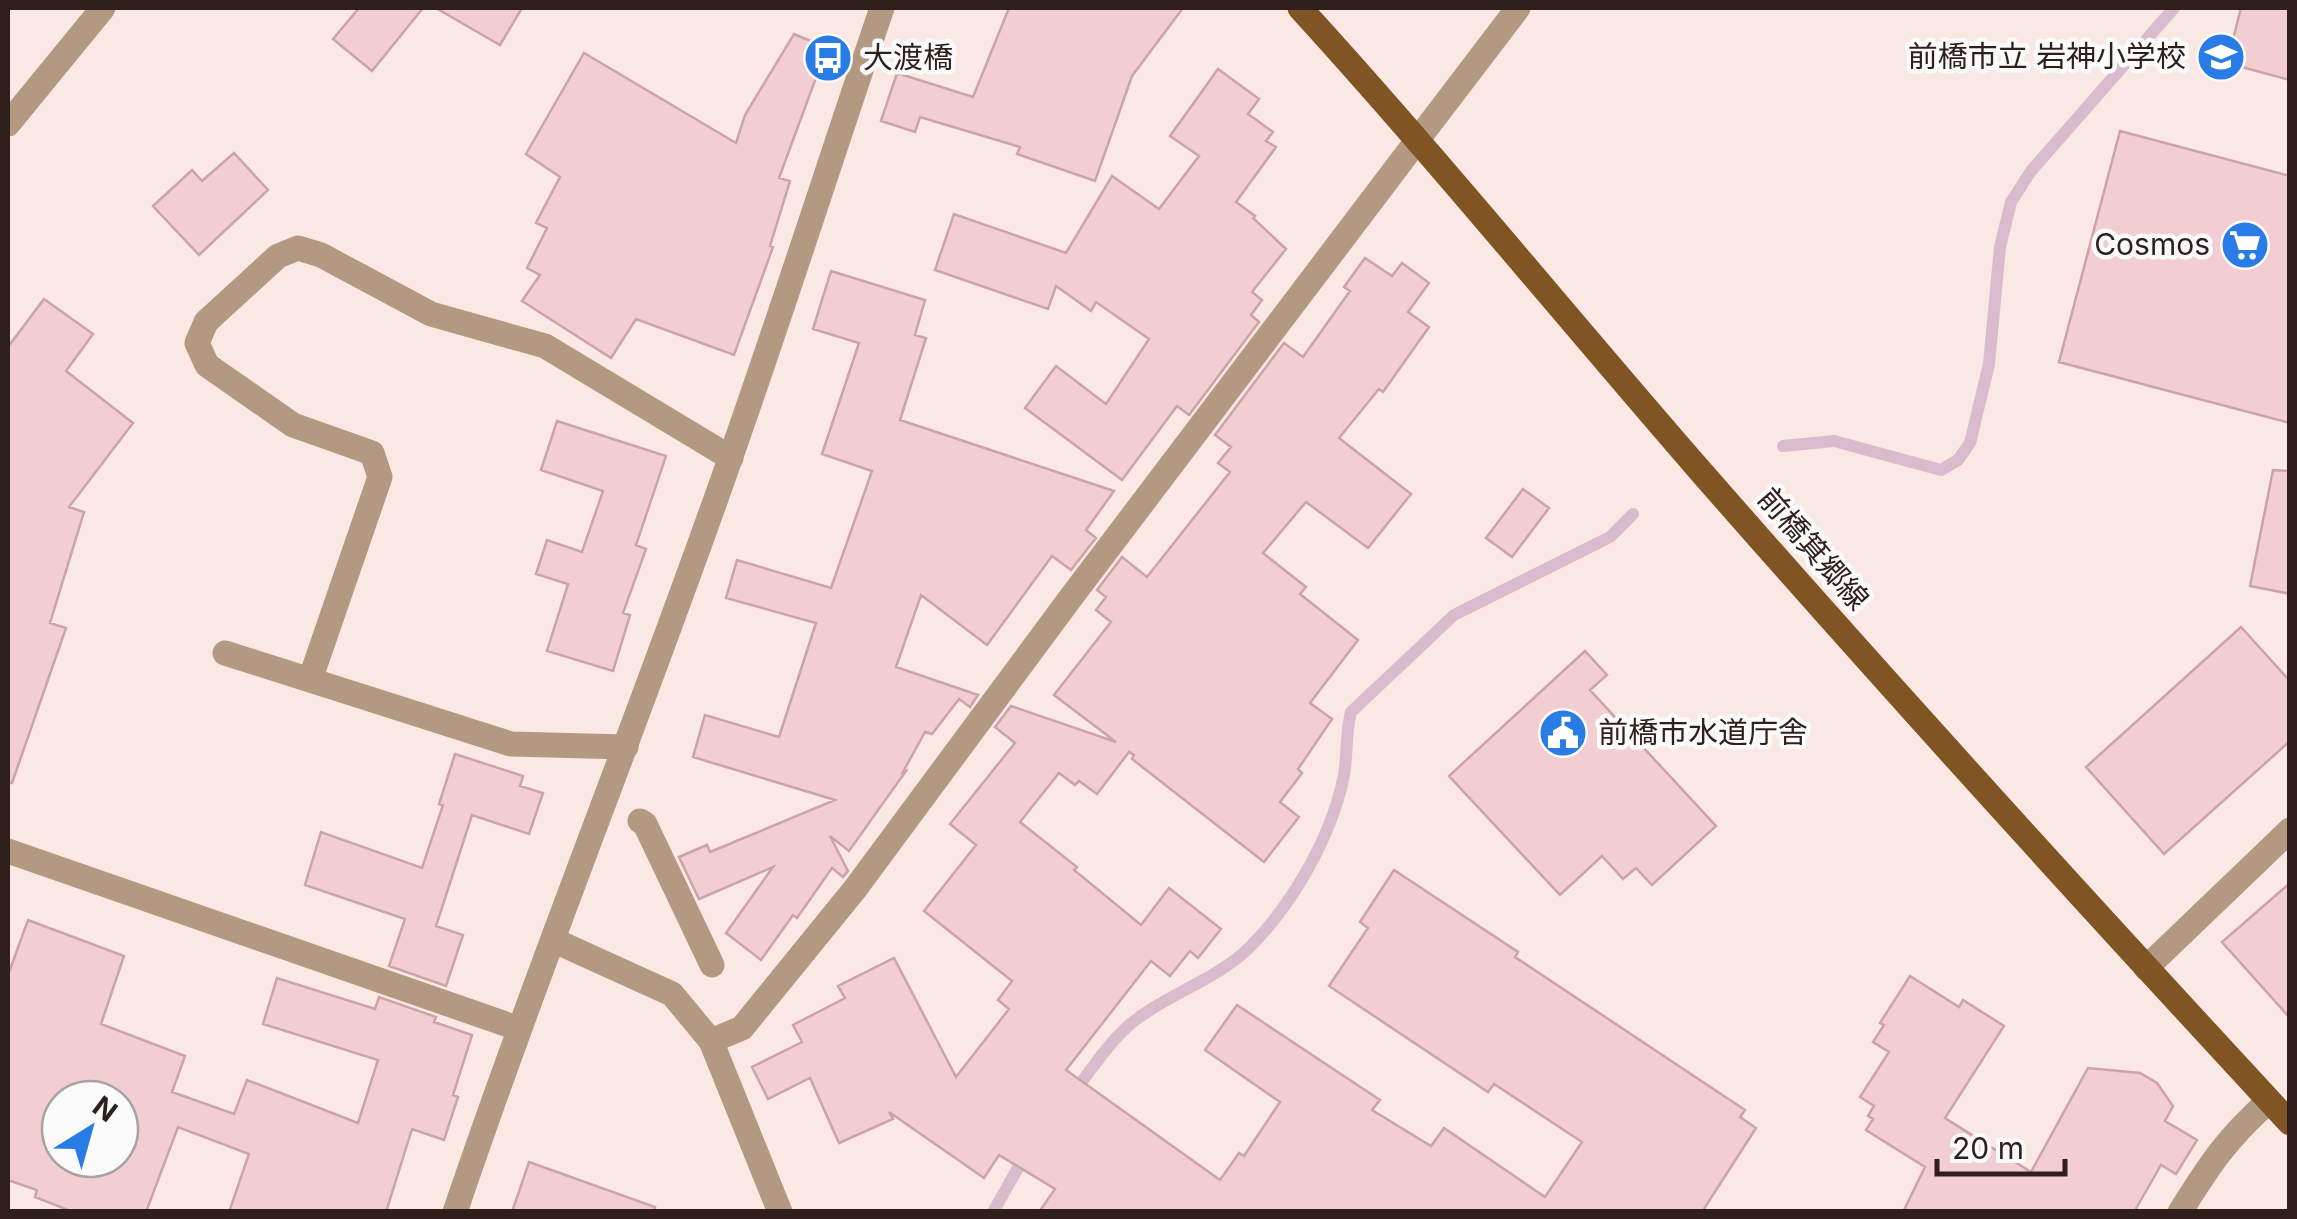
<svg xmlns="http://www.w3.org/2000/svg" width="2297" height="1219" viewBox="0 0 2297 1219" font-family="Inter,'Noto Sans JP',sans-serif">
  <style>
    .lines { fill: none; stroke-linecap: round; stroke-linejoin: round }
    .stream { stroke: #d9bbcd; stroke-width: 12 }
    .building { fill: #f2cdd2; stroke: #cca3a9; stroke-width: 2.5; fill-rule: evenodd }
    .pedestrian { stroke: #b39981; stroke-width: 25 }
    .minor { stroke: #b39981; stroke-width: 25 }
    .tertiary { stroke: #b39981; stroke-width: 25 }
    .primary { stroke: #805423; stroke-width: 25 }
    .labels { text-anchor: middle; stroke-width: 9; stroke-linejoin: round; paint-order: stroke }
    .poi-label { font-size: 30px; fill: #2e1f1b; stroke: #fafafa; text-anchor: end }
    .street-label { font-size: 30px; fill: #2e1f1b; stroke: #fafafa }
  </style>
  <rect width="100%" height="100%" fill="#f9e8e3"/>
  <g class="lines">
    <path class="stream" d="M1783,446L1834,441L1941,470L1958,460L1970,443L1989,364L2000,247L2011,202L2031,171L2174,8
      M1073,1093C1093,1068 1112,1037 1138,1018C1174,992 1218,978 1249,948C1292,905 1330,839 1343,780C1348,758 1345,734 1351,712L1454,615L1610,537L1633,514
      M993,1212L1027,1152"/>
  </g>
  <path class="building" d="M359,8H423L372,71L333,39Z
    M436,8H522L500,45Z
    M1009,8H1183L1132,76L1095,181L1017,154L1020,147L920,117L915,132L881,121L897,73L973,97Z
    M2241,8H2290V80L2227,63Z
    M794,34L827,48L779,178L790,181L770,246L773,247L734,355L636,319L611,358L522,301L540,275L527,268L547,228L536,223L560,177L526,154L584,53L736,143L745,115Z
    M1218,69L1259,99L1248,114L1273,132L1266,141L1276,147L1236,202L1255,216L1253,218L1286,249L1252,292L1262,300L1251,315L1259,322L1189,415L1177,406L1122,480L1025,408L1056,366L1106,404L1149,339L1096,302L1091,311L1056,286L1048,309L935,270L954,214L1066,253L1112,176L1159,209L1199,156L1170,136Z
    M2120,131L2290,176V423L2059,362Z
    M234,153L268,190L199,255L153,206L192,170L202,181Z
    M1365,258L1392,276L1402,263L1429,283L1408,312L1429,327L1383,392L1379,389L1339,438L1411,494L1368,548L1306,502L1263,553L1306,587L1300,594L1358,640L1310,703L1332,719L1298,769L1302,773L1280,802L1299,817L1264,862L1132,759L1134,755L1129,752L1097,794L1079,781L1075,785L1059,773L1020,822L1077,867L1074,870L1141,925L1169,888L1221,929L1198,958L1190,951L1170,976L1151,961L1066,1070L1220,1180L1239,1153L1244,1156L1280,1102L1205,1050L1237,1005L1380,1100L1372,1110L1431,1146L1444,1128L1545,1197L1582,1142L1494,1084L1488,1092L1329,986L1368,928L1360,922L1394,870L1518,952L1515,957L1745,1110L1740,1117L1756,1128L1702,1212H1039L1055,1189L999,1155L984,1178L889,1112L893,1119L839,1143L810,1078L768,1099L752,1067L802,1042L793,1025L845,998L838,986L894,958L956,1077L1009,1009L998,1000L1012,981L924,911L976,845L950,824L1015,743L995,727L1011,706L1116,742L1054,695L1111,622L1096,610L1106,597L1097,590L1122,557L1147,577L1230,472L1218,463L1231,447L1215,435L1284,343L1303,357L1350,291L1344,287Z
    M831,271L925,300L915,335L926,338L900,420L1114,491L1086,530L1096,538L1071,570L1052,556L987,645L921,595L896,667L978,695L970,707L959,699L932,734L925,732L903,772L906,771L849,851L830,836L848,871L843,877L832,868L797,918L793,915L761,960L726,933L773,867L699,899L679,857L707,845L710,852L835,800L693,757L705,715L779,737L816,623L726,598L737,560L831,588L872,471L822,454L859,343L813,329Z
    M44,299L93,334L66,371L133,423L69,507L84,512L50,623L66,628L12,783L8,782V347Z
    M557,421L666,456L636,545L646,549L623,613L630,615L613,671L547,651L568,584L536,574L547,540L582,552L603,491L541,470Z
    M2273,470L2290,471V594L2250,586Z
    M1523,489L1549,508L1512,557L1486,538Z
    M2241,627L2290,681V741L2164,854L2086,767Z
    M1585,651L1607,675L1590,690L1716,826L1652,885L1636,868L1623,879L1602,856L1560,895L1449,776Z
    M455,754L523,776L520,786L543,793L529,834L472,815L436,926L463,935L446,986L389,966L405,919L305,885L321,832L422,868L443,805L439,804Z
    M2290,883V1018L2222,942Z
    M28,920L124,956L101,1024L185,1056L172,1092L234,1114L247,1080L358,1123L378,1060L263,1024L277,978L375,1009L379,997L436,1017L434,1022L472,1035L453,1095L458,1097L444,1140L412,1129L386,1212H229L249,1154L178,1127L146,1212H73L35,1197L37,1190L8,1180V975ZM60,1099H120V1159H60Z
    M1910,976L1959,1007L1963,1000L2004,1026L1945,1118L2031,1172L2088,1068L2140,1073L2157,1083L2173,1106L2165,1121L2197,1140L2176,1174L2161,1165L2134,1212H1903L1925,1167L1866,1130L1873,1119L1868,1116L1874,1106L1860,1097L1889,1052L1873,1042L1884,1025L1880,1023Z
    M529,1162L655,1207L654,1212H512Z"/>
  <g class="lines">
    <path class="pedestrian" d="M640,821L645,824L712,965"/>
    <path class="minor" d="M225,653L511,744L626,747
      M310,680L380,477L372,453L293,425L207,365L197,343L206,322L278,256L298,248L321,255L431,314L545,346L731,458
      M8,851L517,1028
      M2146,968L2290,830
      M711,1041L742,1028L855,889L1072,596L1419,138
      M2180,1212C2210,1164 2227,1138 2269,1101"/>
    <path class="tertiary" d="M8,124L103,8
      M1419,138L1518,8
      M553,940L672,994L711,1041L780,1212
      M455,1212C541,959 642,711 730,459C783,309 831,158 882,8"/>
    <path class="primary" d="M1300,8C1436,157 1563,313 1696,466C1890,688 2089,906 2290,1123"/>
  </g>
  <defs>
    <g id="school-disc" transform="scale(2.5)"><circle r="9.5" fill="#297be6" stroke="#fafafa"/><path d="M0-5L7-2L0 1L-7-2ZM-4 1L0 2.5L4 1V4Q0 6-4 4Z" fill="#fff"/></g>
    <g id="bus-disc" transform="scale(2.5)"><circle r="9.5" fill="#297be6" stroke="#fafafa"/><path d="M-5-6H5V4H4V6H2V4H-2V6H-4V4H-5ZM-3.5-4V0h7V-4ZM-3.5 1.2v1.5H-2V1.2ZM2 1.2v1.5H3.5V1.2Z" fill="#fff"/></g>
    <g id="supermarket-disc" transform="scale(2.5)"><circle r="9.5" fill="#297be6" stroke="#fafafa"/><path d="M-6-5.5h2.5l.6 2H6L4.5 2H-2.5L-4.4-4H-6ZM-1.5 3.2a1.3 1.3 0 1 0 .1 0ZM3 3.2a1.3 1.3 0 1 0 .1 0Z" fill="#fff"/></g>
    <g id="civic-disc" transform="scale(2.5)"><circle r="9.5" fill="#297be6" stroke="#fafafa"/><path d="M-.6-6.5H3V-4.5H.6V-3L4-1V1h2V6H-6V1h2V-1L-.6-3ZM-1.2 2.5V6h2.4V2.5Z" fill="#fff"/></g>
  </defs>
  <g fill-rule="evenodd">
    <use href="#school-disc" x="2221" y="57"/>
    <use href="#bus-disc" x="828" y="58"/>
    <use href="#supermarket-disc" x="2245" y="245"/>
    <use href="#civic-disc" x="1563" y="733"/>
  </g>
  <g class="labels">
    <g class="poi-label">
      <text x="2186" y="67">前橋市立 岩神小学校</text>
      <text x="863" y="68" text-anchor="start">大渡橋</text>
      <text x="2210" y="255">Cosmos</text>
      <text x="1598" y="743" text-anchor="start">前橋市水道庁舎</text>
    </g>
    <g class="street-label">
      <text transform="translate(1813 549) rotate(49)" y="10">前橋箕郷線</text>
    </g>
  </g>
  <rect width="2297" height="1219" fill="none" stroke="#2e1f1b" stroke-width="20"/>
  <g transform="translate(90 1129) rotate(37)"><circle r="48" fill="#fafafa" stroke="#a8a2a1" stroke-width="2.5"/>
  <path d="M0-8L18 38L0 25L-18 38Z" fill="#297be6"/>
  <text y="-15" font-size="28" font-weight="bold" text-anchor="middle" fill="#2e1f1b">N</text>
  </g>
  <path d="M1937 1159v15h128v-15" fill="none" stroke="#2e1f1b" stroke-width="5"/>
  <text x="1952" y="1159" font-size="30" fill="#2e1f1b" stroke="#fafafa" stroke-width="8" paint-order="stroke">20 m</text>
</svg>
